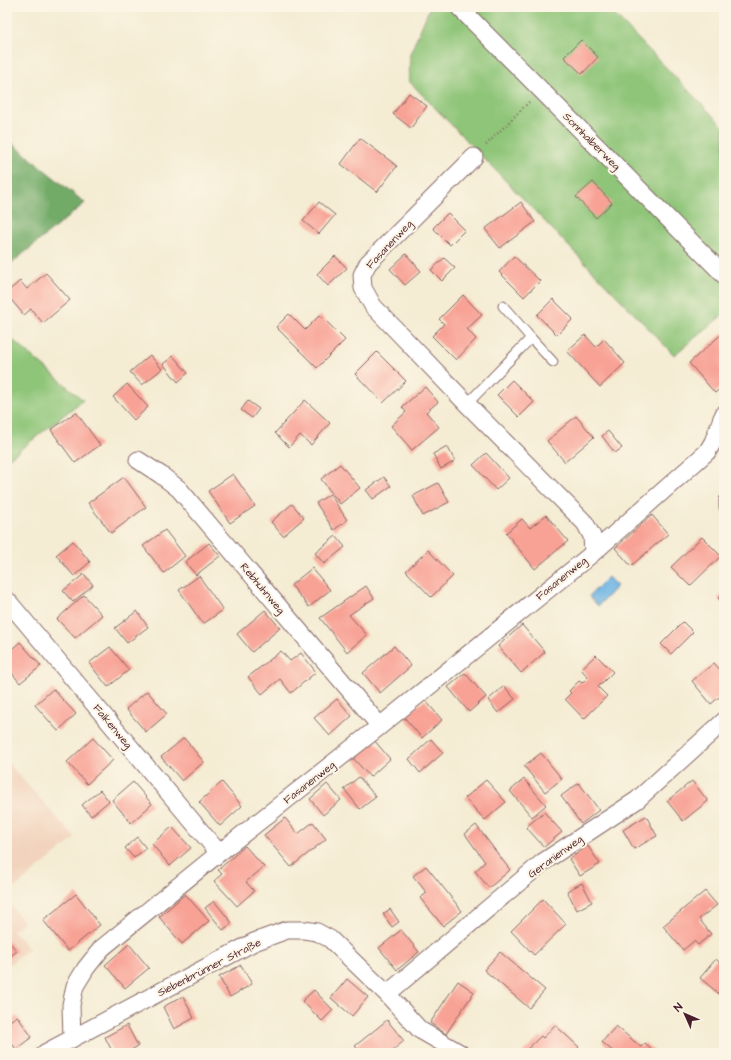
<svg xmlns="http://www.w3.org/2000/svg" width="731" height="1060" viewBox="0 0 731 1060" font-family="'Architects Daughter',sans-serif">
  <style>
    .built { fill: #f2d4be }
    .green { fill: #8ec578; stroke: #6c7252 }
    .forest { fill: #72aa68; stroke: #5e644a }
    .water { fill: #6cb3e3; stroke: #5b6987 }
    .building { fill: #f8a295 }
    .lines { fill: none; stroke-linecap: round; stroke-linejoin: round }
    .service-casing { stroke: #866766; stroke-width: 11 }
    .minor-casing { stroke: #866766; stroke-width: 19 }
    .path { stroke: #866766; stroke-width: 2.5; stroke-dasharray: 1 3; stroke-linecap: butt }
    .service { stroke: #fff; stroke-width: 9 }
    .minor { stroke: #fff; stroke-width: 17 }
    .labels { text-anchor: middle; stroke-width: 4; stroke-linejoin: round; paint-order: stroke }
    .street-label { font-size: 11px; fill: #4a1f2b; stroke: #fcf5e5 }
  </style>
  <rect width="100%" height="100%" fill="#fcf5e5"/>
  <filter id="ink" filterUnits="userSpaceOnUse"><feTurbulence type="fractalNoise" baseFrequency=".025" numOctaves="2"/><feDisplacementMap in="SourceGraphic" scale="8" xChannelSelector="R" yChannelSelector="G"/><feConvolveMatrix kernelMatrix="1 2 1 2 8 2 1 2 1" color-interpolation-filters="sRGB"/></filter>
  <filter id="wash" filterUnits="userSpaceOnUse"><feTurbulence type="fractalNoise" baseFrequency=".012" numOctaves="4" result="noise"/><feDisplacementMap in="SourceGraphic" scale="16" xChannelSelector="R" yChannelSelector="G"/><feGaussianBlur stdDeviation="0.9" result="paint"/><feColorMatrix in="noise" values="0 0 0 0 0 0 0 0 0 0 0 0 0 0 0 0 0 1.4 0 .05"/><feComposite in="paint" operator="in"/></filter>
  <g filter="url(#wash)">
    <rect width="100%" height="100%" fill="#f4ecd3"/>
    <path class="built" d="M7,762L75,838L7,894Z
      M7,901L24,922L13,931L29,949L7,966Z"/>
    <path class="green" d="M430,7H607L724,127V314L674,355L409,81L410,54Z
      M7,335L83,400L7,460Z"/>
    <path class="forest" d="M7,139L85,203L7,267Z"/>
    <path class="water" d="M608,577L617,586L598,606L589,596Z"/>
    <g id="blocks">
      <path class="building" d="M581,40L598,57L582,74L564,57Z
        M409,93L427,106L411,128L393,114Z
        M360,138L397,166L377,192L341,164Z
        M593,182L612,203L596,218L576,197Z
        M319,202L335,215L319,234L303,221Z
        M521,202L535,222L500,248L485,229Z
        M448,213L465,230L450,245L433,228Z
        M406,254L421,271L405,285L390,269Z
        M335,256L347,268L328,286L317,274Z
        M514,256L540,281L524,297L499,272Z
        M444,258L455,268L442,281L431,270Z
        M46,273L70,300L43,323L31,309L24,315L7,295V292L20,281L27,289Z
        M463,295L482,315L467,329L476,339L456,360L432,336L444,324L439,319Z
        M553,299L573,319L557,335L537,315Z
        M289,314L305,330L320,315L345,340L317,368L276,327Z
        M724,332V385L715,393L689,363Z
        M585,335L596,347L604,339L625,363L600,387L567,351Z
        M377,352L406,381L383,403L355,374Z
        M150,355L162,369L142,385L130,372Z
        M173,356L188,373L178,382L163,364Z
        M512,380L534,402L519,417L497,395Z
        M127,384L148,407L134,420L113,397Z
        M425,387L438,402L426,412L439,427L412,450L391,426L406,412L402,407Z
        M305,400L330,423L311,445L300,435L289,447L275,433Z
        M248,401L259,409L252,418L241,410Z
        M76,412L100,445L75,463L51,430Z
        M576,416L594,437L565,462L547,441Z
        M608,431L622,448L615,453L602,436Z
        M447,446L455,461L441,469L433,454Z
        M486,453L509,478L496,490L473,465Z
        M340,464L360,488L340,504L321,479Z
        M233,474L255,506L230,523L208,491Z
        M124,477L146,507L111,533L88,503Z
        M384,477L391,486L373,499L366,490Z
        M438,483L449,502L423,516L413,496Z
        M330,494L347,520L334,530L316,503Z
        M292,504L304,518L283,536L271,522Z
        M546,515L568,541L535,569L506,533L522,519L530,528Z
        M652,515L668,534L631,566L615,548Z
        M165,530L185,556L164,573L143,546Z
        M336,536L345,547L324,564L315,553Z
        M702,537L721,556L690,586L671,567Z
        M73,541L90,562L74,576L56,555Z
        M209,543L220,556L196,575L185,562Z
        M428,550L453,576L431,597L406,571Z
        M312,568L330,590L309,607L291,585Z
        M84,574L93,585L73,602L63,591Z
        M199,576L223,610L203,624L179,590Z
        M366,586L374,598L349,615L367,635L347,652L320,618Z
        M724,593V605L718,598Z
        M84,595L102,615L75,638L57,619Z
        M265,610L280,628L252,652L237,634Z
        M137,611L148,627L127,643L115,628Z
        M683,622L693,632L671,654L661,644Z
        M522,625L545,652L521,673L498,646Z
        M20,642L41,666L20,683L7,667V653Z
        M394,646L411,666L380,693L363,673Z
        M110,647L129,670L108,687L89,663Z
        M281,651L290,661L301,653L316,672L291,693L280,679L262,694L248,677Z
        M596,655L613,672L598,687L607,696L584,719L565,699L571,693L569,691L579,681L582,683L588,677L581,669Z
        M714,663L724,674V693L711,704L692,681Z
        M465,673L486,697L469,712L448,687Z
        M504,686L515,699L498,713L488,700Z
        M53,689L76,714L58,731L35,705Z
        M147,691L167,714L146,732L126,709Z
        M337,699L352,716L330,736L314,718Z
        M425,700L442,720L422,738L404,717Z
        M93,738L113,760L87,784L67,762Z
        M184,738L204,762L182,781L161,757Z
        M431,739L443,753L420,773L409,759Z
        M374,740L390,759L370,777L353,758Z
        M541,753L562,779L545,792L524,766Z
        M359,777L376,797L360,809L344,789Z
        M524,779L546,805L532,817L510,791Z
        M486,780L506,802L485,820L465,798Z
        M692,781L708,801L683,821L667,801Z
        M133,782L152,804L131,823L112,800Z
        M222,782L242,806L220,826L199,802Z
        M579,783L599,810L581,824L561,796Z
        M327,784L341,800L323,815L310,799Z
        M100,790L109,801L91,816L82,805Z
        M544,812L562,832L544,847L526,827Z
        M646,816L657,836L634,849L623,830Z
        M285,818L298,834L313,822L326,839L291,867L264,835Z
        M476,825L510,870L489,888L475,871L485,862L465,834Z
        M172,827L191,848L170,866L152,844Z
        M137,837L146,848L134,858L125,848Z
        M245,846L264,867L246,882L254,891L237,906L214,881L222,874L218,870Z
        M588,846L600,864L580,876L569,859Z
        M426,866L462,911L443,926L420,898L427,893L413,876Z
        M582,883L592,902L577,910L567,891Z
        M705,891L717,905L699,919L711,934L698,945L694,941L683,950L663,926Z
        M76,894L100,925L68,951L43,920Z
        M185,894L209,921L182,944L159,917Z
        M543,899L566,924L534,955L511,931Z
        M214,901L232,923L223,930L205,908Z
        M390,909L399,922L392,927L383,914Z
        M401,930L419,952L397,970L379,948Z
        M7,940L17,951L7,959Z
        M129,944L149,968L125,988L105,965Z
        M500,952L545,990L529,1008L484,970Z
        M716,959L723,966L724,964V998L700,978Z
        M241,965L252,984L230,997L219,977Z
        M347,979L368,997L352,1016L331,998Z
        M458,981L474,992L446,1034L430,1023Z
        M314,990L333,1010L322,1021L302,1001Z
        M183,996L194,1018L174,1029L163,1007Z
        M17,1016L32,1037L16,1049L7,1037V1023Z
        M387,1020L404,1041L389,1053H361L355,1046Z
        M127,1025L138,1046L126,1053H113L105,1037Z
        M555,1025L579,1047L573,1053H523L541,1036L543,1038Z
        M616,1026L641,1047L645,1043L656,1053H615L602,1042Z"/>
    </g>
  </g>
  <g filter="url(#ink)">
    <use href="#blocks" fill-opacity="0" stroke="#866766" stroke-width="1"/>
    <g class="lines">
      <g class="service-casing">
        <path id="service" d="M531,338L553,362
          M467,404L531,338L503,306
          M724,500V507"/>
      </g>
      <g class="minor-casing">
        <path id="minor" d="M459,7L724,275
          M138,460L161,475L179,489L380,726
          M593,553L707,452L713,442L722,418L724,414
          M7,600L219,853
          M387,994L543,862L637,800L724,721
          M72,1039L71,1005L75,986L86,968L102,948L219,853L380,726L593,553L592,536L585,523L467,404L373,306L363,288L362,275L368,263L474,157
          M45,1053L254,942L287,930H304L317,932L330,939L387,994L420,1030L460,1053"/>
      </g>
      <path class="path" d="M486,145L529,102"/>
      <use href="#service" class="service"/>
      <use href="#minor" class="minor"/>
    </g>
  </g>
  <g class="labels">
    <g class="street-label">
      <text transform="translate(592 141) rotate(45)" y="4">Sonnhalberweg</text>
      <text transform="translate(389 244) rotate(-47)" y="4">Fasanenweg</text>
      <text transform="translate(561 578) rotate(-39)" y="4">Fasanenweg</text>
      <text transform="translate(263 588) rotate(50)" y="4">Rebhuhnweg</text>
      <text transform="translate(113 726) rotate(50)" y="4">Falkenweg</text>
      <text transform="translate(309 782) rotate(-38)" y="4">Fasanenweg</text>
      <text transform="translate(555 856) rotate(-36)" y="4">Geranienweg</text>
      <text transform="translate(209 967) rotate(-27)" y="4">Siebenbrünner Straße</text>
    </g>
  </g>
  <rect width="731" height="1060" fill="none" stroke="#fcf5e5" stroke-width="24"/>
  <g transform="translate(685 1014) rotate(315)" stroke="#fcf5e5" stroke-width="3" paint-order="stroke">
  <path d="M0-3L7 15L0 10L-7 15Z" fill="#4a1f2b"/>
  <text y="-6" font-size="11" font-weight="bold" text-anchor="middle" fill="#4a1f2b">N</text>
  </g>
</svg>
